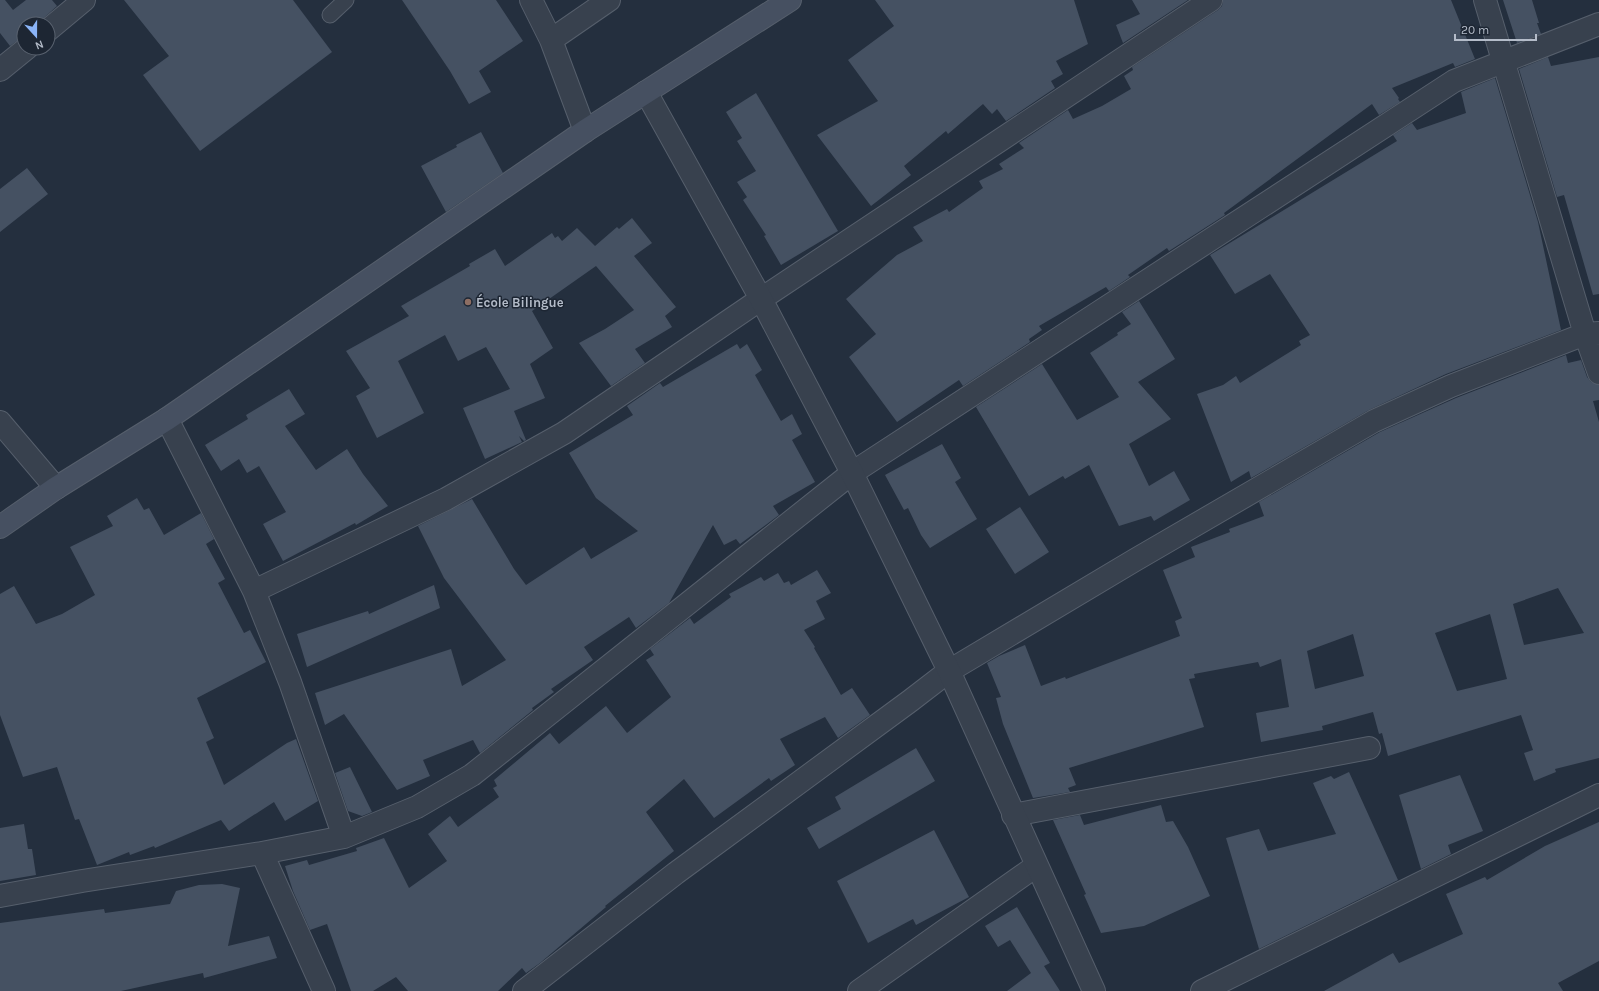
<svg xmlns="http://www.w3.org/2000/svg" width="1599" height="991" viewBox="0 0 1599 991" font-family="Karla,sans-serif">
  <style>
    .building { fill: #455162; fill-rule: evenodd }
    .lines { fill: none; stroke-linecap: round; stroke-linejoin: round }
    .service-casing { stroke: #565f6c; stroke-width: 17 }
    .minor-casing { stroke: #565f6c; stroke-width: 24 }
    .tertiary-casing { stroke: #565f6c; stroke-width: 24 }
    .secondary-casing { stroke: #565f6c; stroke-width: 24 }
    .service { stroke: #38414e; stroke-width: 15 }
    .minor { stroke: #38414e; stroke-width: 22 }
    .tertiary { stroke: #38414e; stroke-width: 22 }
    .secondary { stroke: #465061; stroke-width: 22 }
    .education-dot { fill: #8d6e63; stroke: #1d2633; stroke-width: 1.5 }
    .labels { text-anchor: middle; stroke-width: 3; stroke-linejoin: round; paint-order: stroke }
    .poi-label { font-size: 13px; font-weight: bold; fill: #b4bcc9; stroke: #1d2633; text-anchor: start }
  </style>
  <rect width="100%" height="100%" fill="#242f3e"/>
  <path class="building" d="M0,0H5L13,10L26,0H52L57,6L37,24H24V36L10,46L0,33Z
    M124,0H293L332,52L200,151L143,75L169,56Z
    M402,0H496L523,41L479,71L491,92L469,104L450,71Z
    M875,0H1074L1088,44L1056,61L1063,74L1051,81L1055,88L1006,121L997,109L992,114L983,104L948,134L946,131L904,166L911,175L871,206L817,135L878,101L848,60L894,26Z
    M1132,0H1188L1123,43L1116,25L1140,14Z
    M1223,0H1451L1475,59L1455,67L1453,63L1392,88L1399,98L1398,99L1400,102L1379,115L1372,104L1224,213L1225,215L1169,251L1167,248L1128,275L1130,277L1109,291L1106,287L1039,326L1042,330L1029,339L1030,342L963,386L959,380L897,422L849,357L876,334L846,299L897,255L923,241L913,227L947,209L949,212L983,188L979,181L1003,169L999,164L1024,148L1019,143L1068,110L1073,119L1102,106L1131,89L1124,76L1133,70L1132,67L1218,10L1222,6Z
    M1503,0H1532L1539,23H1537L1541,34L1517,43Z
    M1548,57L1551,66L1599,57V294L1593,295L1564,195L1557,197L1519,69Z
    M1495,78L1538,222L1561,330L1446,374L1369,410L1251,478L1249,471L1231,482L1197,394L1223,385L1236,376L1240,383L1301,345L1299,341L1310,335L1270,274L1235,294L1210,255L1397,141L1393,135L1412,123L1417,130L1466,113L1461,92Z
    M756,93L838,231L781,265L764,236L766,235L743,200L747,197L737,182L756,171L737,141L742,138L726,112Z
    M481,132L503,173L446,212L421,166L457,147L456,145Z
    M27,168L48,194L0,232V189Z
    M632,218L652,243L634,256L676,307L665,316L672,327L635,349L645,363L611,386L579,343L605,329L634,310L596,266L532,311L553,348L530,364L545,398L514,411L526,440L524,441L519,436L522,442L485,459L463,408L510,389L486,347L458,361L445,335L398,361L424,413L377,438L356,396L370,388L346,351L409,316L401,306L470,266L469,264L495,249L505,266L552,233L555,238L558,236L562,241L577,228L595,246L617,227L619,229Z
    M1139,301L1175,359L1138,382L1171,419L1129,444L1149,486L1174,471L1190,500L1154,521L1151,516L1119,526L1089,465L1065,479L1063,476L1029,496L976,407L1042,364L1077,420L1119,397L1090,353L1118,335L1117,333L1131,324L1122,312Z
    M737,344L740,349L747,344L762,370L755,375L781,421L792,414L802,434L792,440L815,482L773,506L779,515L740,544L736,539L724,545L713,525L669,603L636,628L629,617L584,647L593,660L551,689L554,692L532,708L533,710L480,753L473,740L423,760L430,776L397,790L344,714L325,725L315,693L451,649L462,686L506,660L444,578L418,526L472,499L514,569L526,585L584,547L591,559L638,531L596,498L569,453L633,415L627,406L660,383L663,387Z
    M1566,355L1568,363L1581,360L1587,377L1591,382L1599,385V400L1593,401L1599,422V758L1555,769L1556,772L1534,781L1524,753L1533,750L1521,715L1388,756L1382,733L1379,734L1373,712L1322,726L1323,730L1261,742L1256,713L1289,707L1281,659L1260,667L1258,662L1194,674L1195,678L1189,679L1204,727L1069,768L1076,785L1068,788L1070,792L1033,798L1003,724L996,698L1001,697L987,663L999,656L1025,645L1041,686L1065,677L1066,679L1180,636L1175,621L1182,618L1163,570L1195,557L1191,547L1230,532L1229,529L1264,516L1259,502L1380,432L1456,398ZM1558,588L1584,633L1524,645L1513,604ZM1490,614L1507,679L1457,691L1435,633ZM1353,634L1364,676L1315,689L1307,651Z
    M289,389L305,414L285,426L316,470L347,449L363,474L388,506L356,525L355,523L283,561L263,524L286,512L259,466L247,473L239,459L221,471L205,445L248,419L246,415Z
    M942,444L961,478L955,482L977,519L930,548L921,535L908,508L904,510L885,475Z
    M137,498L144,510L149,508L164,535L201,513L214,539L206,544L225,579L218,583L244,633L250,630L266,662L197,698L214,738L206,742L224,785L287,743L296,739L318,801L285,821L274,802L229,831L221,820L155,848L154,846L130,855L129,852L97,865L79,819L75,820L57,767L23,777L0,715V594L14,586L36,624L62,614L95,595L70,547L113,526L107,516Z
    M1020,507L1049,552L1015,574L986,529Z
    M817,570L831,593L816,601L825,619L804,630L815,647L814,648L841,695L852,688L870,715L838,738L825,717L780,739L795,765L771,781L769,778L714,818L684,779L646,812L674,851L605,906L606,907L540,963L526,973L522,968L498,991H408L396,977L373,991H351L327,924L310,930L293,891L285,866L307,860L309,865L357,851L356,848L384,838L409,888L447,861L428,834L450,816L458,827L499,797L493,788L497,786L494,780L550,733L559,744L606,706L627,733L671,697L646,660L654,655L650,649L690,618L694,624L731,597L729,594L761,577L764,581L778,573L784,583L789,581L791,585Z
    M434,585L440,608L307,667L297,634L368,611L369,614Z
    M916,748L935,781L819,849L807,828L841,809L835,797Z
    M350,767L372,812L362,816L348,811L335,773Z
    M1349,772L1398,880L1259,949L1226,838L1259,829L1268,851L1336,834L1313,783L1331,776L1334,779Z
    M1460,775L1483,831L1448,845L1451,854L1421,869L1399,795Z
    M1161,805L1166,822L1173,821L1188,847L1210,896L1144,926L1101,933L1084,895L1086,894L1053,820L1080,815L1084,825Z
    M1599,822V961L1558,983L1563,991H1324L1393,953L1399,963L1463,934L1446,894L1485,877L1487,880L1545,846Z
    M24,824L28,849H32L36,875L0,881V828Z
    M934,830L969,897L916,925L913,919L868,943L837,881Z
    M222,884L240,888L228,946L269,936L277,958L204,978L203,973L121,991H0V923L104,909L105,913L170,904L176,891L199,885Z
    M1017,907L1050,963L1044,966L1060,991H1007L1031,973L1010,940L998,947L985,926Z"/>
  <g class="lines">
    <g class="service-casing">
      <path id="service" d="M330,15L346,0"/>
    </g>
    <g class="minor-casing">
      <path id="minor" d="M531,0L551,40L585,131
        M1485,0L1585,334L1599,373
        M48,30L84,0
        M551,40L609,0
        M0,70L27,48
        M167,419L254,591L290,682L344,837
        M0,422L56,488
        M254,591L446,499L564,433L761,299L1211,0
        M1013,815L1369,748
        M262,853L324,991
        M0,896L82,881L262,853L344,837L417,807L472,775L852,473L1454,81L1599,24
        M524,991L676,873L910,701L949,671L1135,560L1374,421L1451,386L1585,334L1599,333
        M859,991L1036,866
        M1202,991L1599,795"/>
    </g>
    <g class="tertiary-casing">
      <path id="tertiary" d="M646,92L761,299L852,473L949,671L1094,991"/>
    </g>
    <g class="secondary-casing">
      <path id="secondary" d="M0,527L56,488L167,419L585,131L790,0"/>
    </g>
    <use href="#service" class="service"/>
    <use href="#minor" class="minor"/>
    <use href="#tertiary" class="tertiary"/>
    <use href="#secondary" class="secondary"/>
  </g>
  <circle class="education-dot" cx="468" cy="302" r="4"/>
  <g class="labels">
    <g class="poi-label">
      <text x="476" y="307">École Bilingue</text>
    </g>
  </g>
  <g transform="translate(36 36) rotate(159)"><circle r="19" fill="#1d2633" stroke="#59626f"/>
  <path d="M0-3L7 15L0 10L-7 15Z" fill="#8ab4f8"/>
  <text y="-6" font-size="11" font-weight="bold" text-anchor="middle" fill="#b4bcc9">N</text>
  </g>
  <path d="M1455 34v6h81v-6" fill="none" stroke="#b4bcc9" stroke-width="2"/>
  <text x="1461" y="34" font-size="12" fill="#b4bcc9" stroke="#1d2633" stroke-width="3" paint-order="stroke">20 m</text>
</svg>
